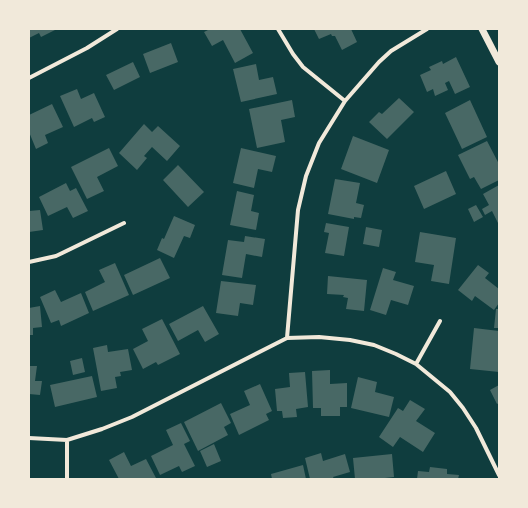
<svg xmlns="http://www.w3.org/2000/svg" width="528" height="508" viewBox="0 0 528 508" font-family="Montserrat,sans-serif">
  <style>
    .building { fill: #486865 }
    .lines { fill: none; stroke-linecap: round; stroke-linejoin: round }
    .minor { stroke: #f1e9da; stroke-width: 4 }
    .tertiary { stroke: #f1e9da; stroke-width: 7 }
  </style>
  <rect width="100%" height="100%" fill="#0f3d3e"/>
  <path class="building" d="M29,29H57L41,37L39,33L29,38Z
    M210,29H240L253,53L235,63L223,40L212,46L204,32Z
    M314,29H351L357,42L342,50L335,36H332L331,34L319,39Z
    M171,43L178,62L150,73L143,54Z
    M456,57L470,87L455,94L449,81L445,83L448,90L435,96L433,89L427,92L420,75L431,70L429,67L442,61L443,64Z
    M133,62L140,77L114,90L106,75Z
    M256,64L259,80L273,77L277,94L241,102L233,69Z
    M77,89L81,99L94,93L105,117L94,122L92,118L74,127L60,96Z
    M399,98L414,112L387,139L369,122L379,112L382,114Z
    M292,100L295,117L281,120L285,142L257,148L249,109Z
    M470,100L487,137L462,149L445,113Z
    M52,104L63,127L45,135L48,143L36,149L29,132V115Z
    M144,124L152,132L158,126L180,146L167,161L152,147L144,156L147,158L137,170L119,153Z
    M353,136L389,150L377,183L341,169Z
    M487,141L499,164V180L481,189L474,177L470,179L458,155Z
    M109,148L118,166L97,177L104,191L87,199L71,167Z
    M241,148L276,156L272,172L258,169L254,188L233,183Z
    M178,165L204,192L188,207L163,180Z
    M446,171L456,194L424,209L414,186Z
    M335,179L360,183L356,203L364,205L361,218L354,217V219L328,214Z
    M66,183L70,191L76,188L88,211L73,218L67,207L48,216L39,197Z
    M499,185V225L492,211L485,215L482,209L489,205L483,194Z
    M237,191L254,195L251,211L259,213L256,230L230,225Z
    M476,205L483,217L474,222L468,209Z
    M40,210L43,230L29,232V211Z
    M174,216L195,225L190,238L184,236L174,258L157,250L162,238L164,239Z
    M326,223L349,227L344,256L325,253L329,233L324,232Z
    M366,227L382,230L379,247L363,244Z
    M420,232L456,238L449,284L431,281L434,265L415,262Z
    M245,236L265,239L262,257L246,254L242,278L222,275L228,240L244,242Z
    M160,258L170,278L133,295L124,275Z
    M115,263L129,295L93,311L85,292L105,282L99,270Z
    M478,265L489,273L485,278L499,289V303L494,310L475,296L472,301L458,290Z
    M383,268L396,272L393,280L414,286L408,305L391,300L386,315L370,310Z
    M328,276L367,280L364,311L346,309L348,298L343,297L344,295L327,294Z
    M221,281L256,285L253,305L240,303L238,316L216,313Z
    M55,290L61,302L81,293L89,313L61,326L59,320L51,323L40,297Z
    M40,306L42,327L33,328V335H29V308Z
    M203,306L219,334L205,342L198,330L178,341L169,324Z
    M496,309H499V328H494Z
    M162,319L180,354L158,365L156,362L143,369L133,349L148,341L142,329Z
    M474,328L499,331V372L470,369Z
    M107,345L108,352L128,349L132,370L120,372L121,376L115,377L117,388L101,391L93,348Z
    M82,358L85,372L73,375L70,361Z
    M29,366H37L35,381H42L40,395L29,394Z
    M330,370V384L347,383V407H340V416H321V408H313L312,371Z
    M305,372L308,407L296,409L297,417L283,418L282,411H277L275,389L290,387L289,373Z
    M92,376L97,397L55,407L50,385Z
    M358,377L377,382L375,392L394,397L389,417L351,408Z
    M260,384L272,411L266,414L269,420L239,435L230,414L250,405L244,391Z
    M499,385V403L497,404L490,390Z
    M410,400L425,409L416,421L435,433L423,452L400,437L393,447L379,437L398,408L403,411Z
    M221,403L231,423L224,427L228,435L198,451L184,422Z
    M181,423L190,441L184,444L195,466L182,472L179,466L160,475L151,456L173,445L166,430Z
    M214,444L221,461L207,467L200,451Z
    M124,452L131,466L146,459L156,478L154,479H119L109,460Z
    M321,453L323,461L345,454L350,472L333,477L334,479H310L305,458Z
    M392,454L394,477L376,479H355L353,458Z
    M303,465L306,479H272L271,474Z
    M430,467L447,469V474L459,475L458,479H417L418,471L429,472Z"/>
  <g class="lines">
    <path class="minor" d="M278,29L293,54L303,67L345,101
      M29,78L87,48L117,29
      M29,262L56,256L124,223
      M287,338L298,210L306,176L319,143L345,101L379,62L391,51L427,29
      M416,364L440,321
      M29,438L67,440L102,429L132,417L287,338L319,337L350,340L374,345L396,354L416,364L450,392L463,408L476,428L499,475
      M67,479V440"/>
    <path class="tertiary" d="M482,29L499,62"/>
  </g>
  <rect width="528" height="508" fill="none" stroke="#f1e9da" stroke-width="60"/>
</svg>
